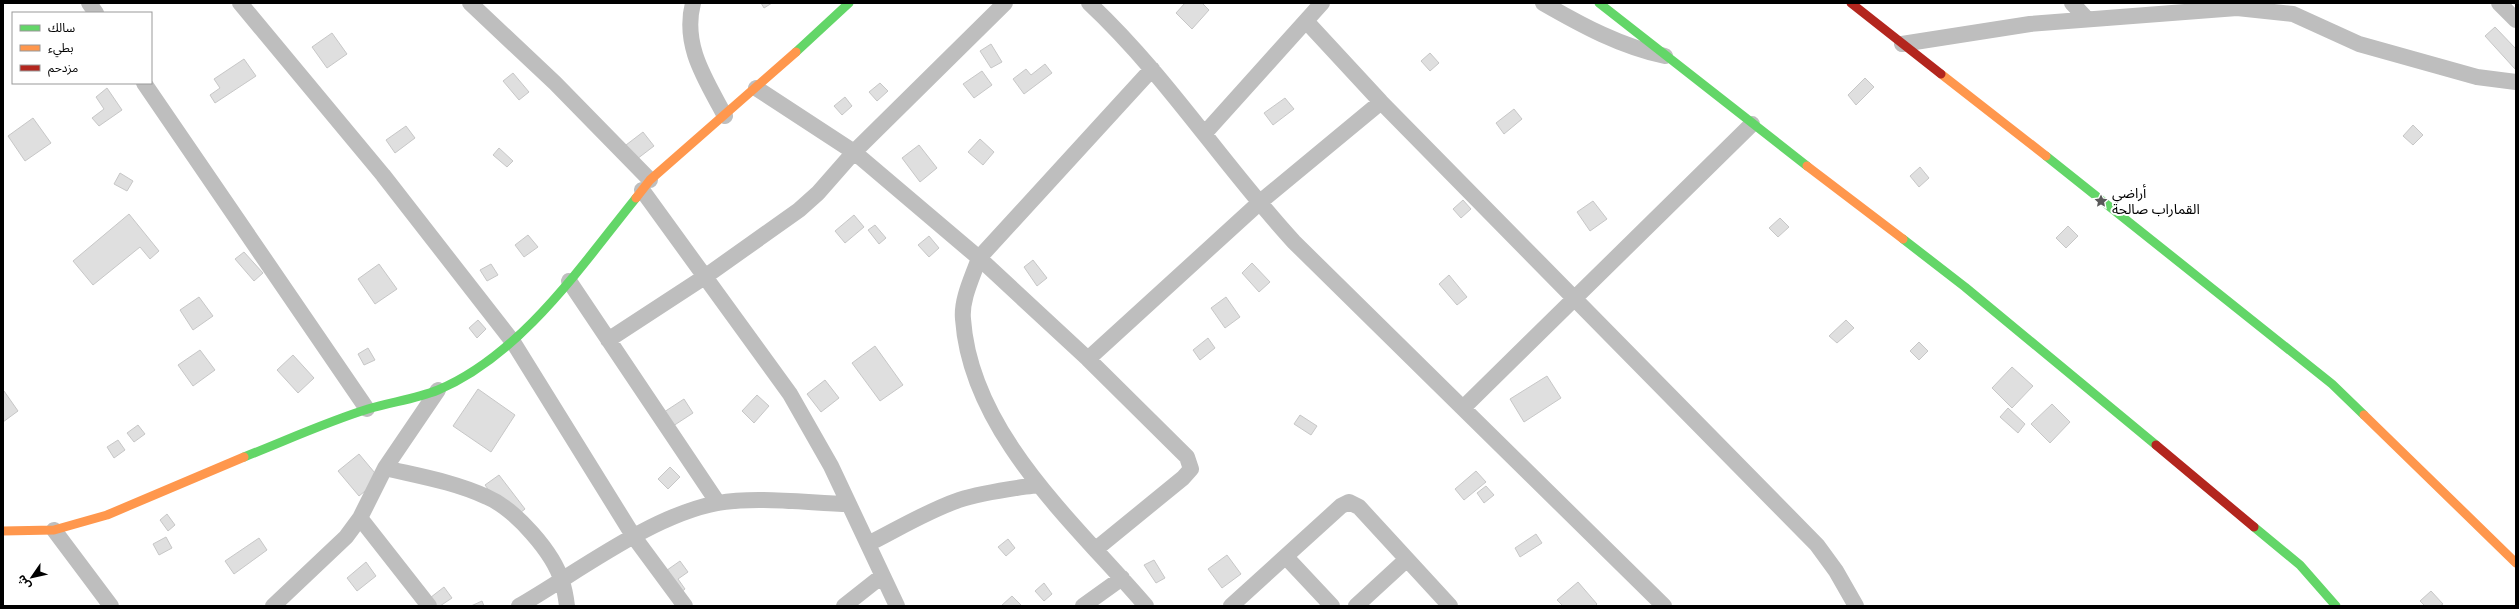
<svg xmlns="http://www.w3.org/2000/svg" width="2519" height="609" viewBox="0 0 2519 609" font-family="'Space Grotesk','Noto Sans Arabic',sans-serif">
  <style>
    .building { fill: #dfdfdf; stroke: #c7c7c7 }
    .lines { fill: none; stroke-linecap: round; stroke-linejoin: round }
    .street { stroke: #bebebe; stroke-width: 16 }
    .fast { stroke: #63d668; stroke-width: 9 }
    .slow { stroke: #ff974d; stroke-width: 9 }
    .jam { stroke: #b3261e; stroke-width: 9 }
    .labels { text-anchor: middle; stroke-width: 4; stroke-linejoin: round; paint-order: stroke }
    .poi-label { font-size: 14px; fill: #000; stroke: #fff; text-anchor: start }
  </style>
  <rect width="100%" height="100%" fill="#fff"/>
  <path class="building" d="M761,3H772L764,8Z
    M1185,3H1202L1209,10L1192,29L1176,13Z
    M2495,27L2516,49L2515,69L2485,36Z
    M332,33L347,54L327,68L312,47Z
    M991,44L1002,62L991,68L980,51Z
    M1430,53L1439,63L1430,71L1421,61Z
    M244,59L256,76L215,103L210,95L220,88L214,79Z
    M1045,64L1052,73L1024,94L1013,79L1026,69L1031,75Z
    M982,71L992,85L974,98L963,84Z
    M513,73L529,92L519,100L503,81Z
    M1865,78L1874,87L1856,105L1848,95Z
    M880,83L888,91L877,101L869,92Z
    M107,88L122,110L99,126L92,118L104,109L96,97Z
    M845,97L852,106L842,115L834,106Z
    M1285,98L1294,109L1273,125L1264,113Z
    M1514,109L1522,119L1504,134L1496,123Z
    M33,118L51,143L25,161L8,136Z
    M2413,125L2423,135L2413,145L2403,136Z
    M406,126L415,138L395,153L386,140Z
    M643,132L654,146L637,159L626,145Z
    M980,139L994,152L983,165L968,152Z
    M919,145L937,168L920,182L902,158Z
    M499,148L513,161L507,167L493,155Z
    M1920,167L1929,178L1919,187L1910,176Z
    M120,173L133,181L127,191L114,184Z
    M1463,200L1471,209L1461,218L1453,209Z
    M1593,201L1607,219L1590,231L1577,212Z
    M129,214L159,251L150,259L140,247L93,285L73,261Z
    M854,215L864,227L845,243L835,231Z
    M1780,218L1789,227L1778,237L1769,228Z
    M875,225L886,238L879,244L868,230Z
    M2068,226L2078,236L2066,248L2056,238Z
    M528,235L538,247L524,257L515,245Z
    M929,236L939,248L929,257L918,245Z
    M244,252L263,273L254,281L235,259Z
    M1033,260L1047,278L1037,286L1024,267Z
    M1252,263L1270,282L1259,292L1242,273Z
    M379,264L397,289L375,304L358,279Z
    M491,264L498,275L487,281L480,270Z
    M1449,275L1467,297L1457,305L1439,284Z
    M199,297L213,316L193,330L180,310Z
    M1226,297L1240,317L1225,328L1211,308Z
    M478,320L486,329L477,338L469,328Z
    M1846,320L1854,328L1837,343L1829,336Z
    M1208,338L1215,348L1200,360L1193,350Z
    M1919,342L1928,351L1919,360L1910,351Z
    M875,346L903,385L880,401L852,363Z
    M368,348L375,360L364,365L358,354Z
    M200,350L215,370L193,386L178,365Z
    M293,355L314,378L298,393L277,370Z
    M2012,367L2033,386L2012,408L1992,388Z
    M1547,376L1561,398L1524,422L1510,399Z
    M825,380L839,398L821,412L807,394Z
    M478,389L515,415L491,452L453,426Z
    M4,391L18,411L3,422V392Z
    M757,395L769,406L754,423L742,411Z
    M684,399L693,413L670,428L661,414Z
    M2052,404L2070,422L2050,443L2031,424Z
    M2008,408L2025,424L2018,433L2000,417Z
    M1300,415L1317,426L1311,435L1294,424Z
    M138,425L145,434L134,442L127,433Z
    M118,440L125,450L114,458L107,447Z
    M359,454L380,479L359,496L338,471Z
    M670,467L680,477L668,489L658,479Z
    M1476,471L1486,482L1464,500L1455,489Z
    M499,475L525,509L511,520L485,485Z
    M1486,486L1494,495L1484,503L1477,493Z
    M167,514L175,525L168,531L160,520Z
    M1536,534L1542,543L1520,557L1515,548Z
    M166,537L172,548L159,555L153,544Z
    M259,538L267,550L234,574L225,561Z
    M1008,539L1015,548L1006,556L998,547Z
    M1227,555L1241,574L1222,588L1208,569Z
    M1154,560L1165,578L1156,583L1144,565Z
    M680,561L688,572L678,579L685,589L675,597L660,575Z
    M366,562L376,576L357,591L347,578Z
    M1578,582L1597,604L1595,606H1563L1557,600Z
    M1044,583L1052,594L1044,601L1035,591Z
    M444,587L452,598L440,606H429L426,601Z
    M2431,591L2443,604L2440,606H2425L2420,601Z
    M1012,596L1022,606H1001Z
    M482,601L484,606H471Z"/>
  <g class="lines">
    <path class="street" d="M89,3L96,13
      M240,3L383,175L513,342L634,537L685,606
      M470,3L555,83L650,180
      M693,3C682,46 706,80 725,116
      M1089,3C1166,75 1223,165 1294,242L1664,606
      M1543,3C1583,26 1620,46 1665,56
      M2072,3L2086,18
      M2499,3L2516,20
      M1306,21L1381,102L1817,545L1836,571L1856,606
      M1902,44L2030,24L2237,8L2293,14L2359,44L2477,77L2516,82
      M144,83L367,409
      M756,88L854,152L979,258L1088,359L1187,457L1191,469L1183,478L1096,549
      M1205,133L1322,3
      M642,190L790,394L831,466L897,606
      M569,281L718,503
      M608,340L706,276L799,210L818,193L854,152L1005,3
      M1088,359L1259,203L1381,102
      M1464,407L1752,124
      M385,468C419,476 455,482 487,497C515,509 554,553 562,582C565,590 566,598 567,606
      M360,518L429,606
      M54,530L111,606
      M868,544C898,529 927,511 959,500C984,492 1010,489 1037,485
      M1286,557L1332,606
      M273,606L346,537L360,518L385,468L438,390
      M519,606C578,572 652,515 718,503C756,496 809,503 849,504
      M844,606L882,576
      M1083,606L1122,578
      M1146,606C1076,524 971,434 963,319C961,299 973,276 979,258L1152,69
      M1231,606L1341,506L1349,502L1359,507L1450,606
      M1356,606L1406,560"/>
    <path class="fast" d="M1599,3L1807,166
      M796,52L849,3
      M2046,156L2332,384L2364,415
      M1903,239L1965,287L2156,445
      M244,457C285,441 326,422 368,409C391,402 416,399 438,390C521,355 581,266 636,198
      M2254,527L2300,565L2336,606"/>
    <path class="slow" d="M1941,74L2046,156
      M1807,166L1903,239
      M636,198L650,180L796,52
      M2364,415L2516,563
      M3,531L54,530L107,515L244,457"/>
    <path class="jam" d="M1851,3L1941,74
      M2156,445L2254,527"/>
  </g>
  <defs>
    <g id="sight-bare" transform="scale(1.08)"><path d="M0-6L1.8-2.2L6-1.7L2.9 1.2L3.7 5.4L0 3.3L-3.7 5.4L-2.9 1.2L-6-1.7L-1.8-2.2Z" fill="#595959" stroke="#fff" stroke-width="2.5" paint-order="stroke"/></g>
  </defs>
  <g fill-rule="evenodd">
    <use href="#sight-bare" x="2101" y="201"/>
  </g>
  <g class="labels">
    <g class="poi-label">
      <text x="2112" y="198">أراضي<tspan x="2112" dy="16">القماراب صالحة</tspan></text>
    </g>
  </g>
  <rect width="2519" height="609" fill="none" stroke="#000000" stroke-width="8"/>
  <rect x="12" y="12" width="140" height="72" fill="#ffffff" stroke="#999999"/>
  <rect x="20" y="25" width="20" height="6" fill="#63d668" stroke="#999999"/>
  <text x="48" y="32" font-size="12" fill="#000000">سالك</text>
  <rect x="20" y="45" width="20" height="6" fill="#ff974d" stroke="#999999"/>
  <text x="48" y="52" font-size="12" fill="#000000">بطيء</text>
  <rect x="20" y="65" width="20" height="6" fill="#b3261e" stroke="#999999"/>
  <text x="48" y="72" font-size="12" fill="#000000">مزدحم</text>
  <g transform="translate(32 577) rotate(236)" stroke="#ffffff" stroke-width="3" paint-order="stroke">
  <path d="M0-3L7 15L0 10L-7 15Z" fill="#000000"/>
  <text y="-6" font-size="11" font-weight="bold" text-anchor="middle" fill="#000000">ش</text>
  </g>
</svg>
